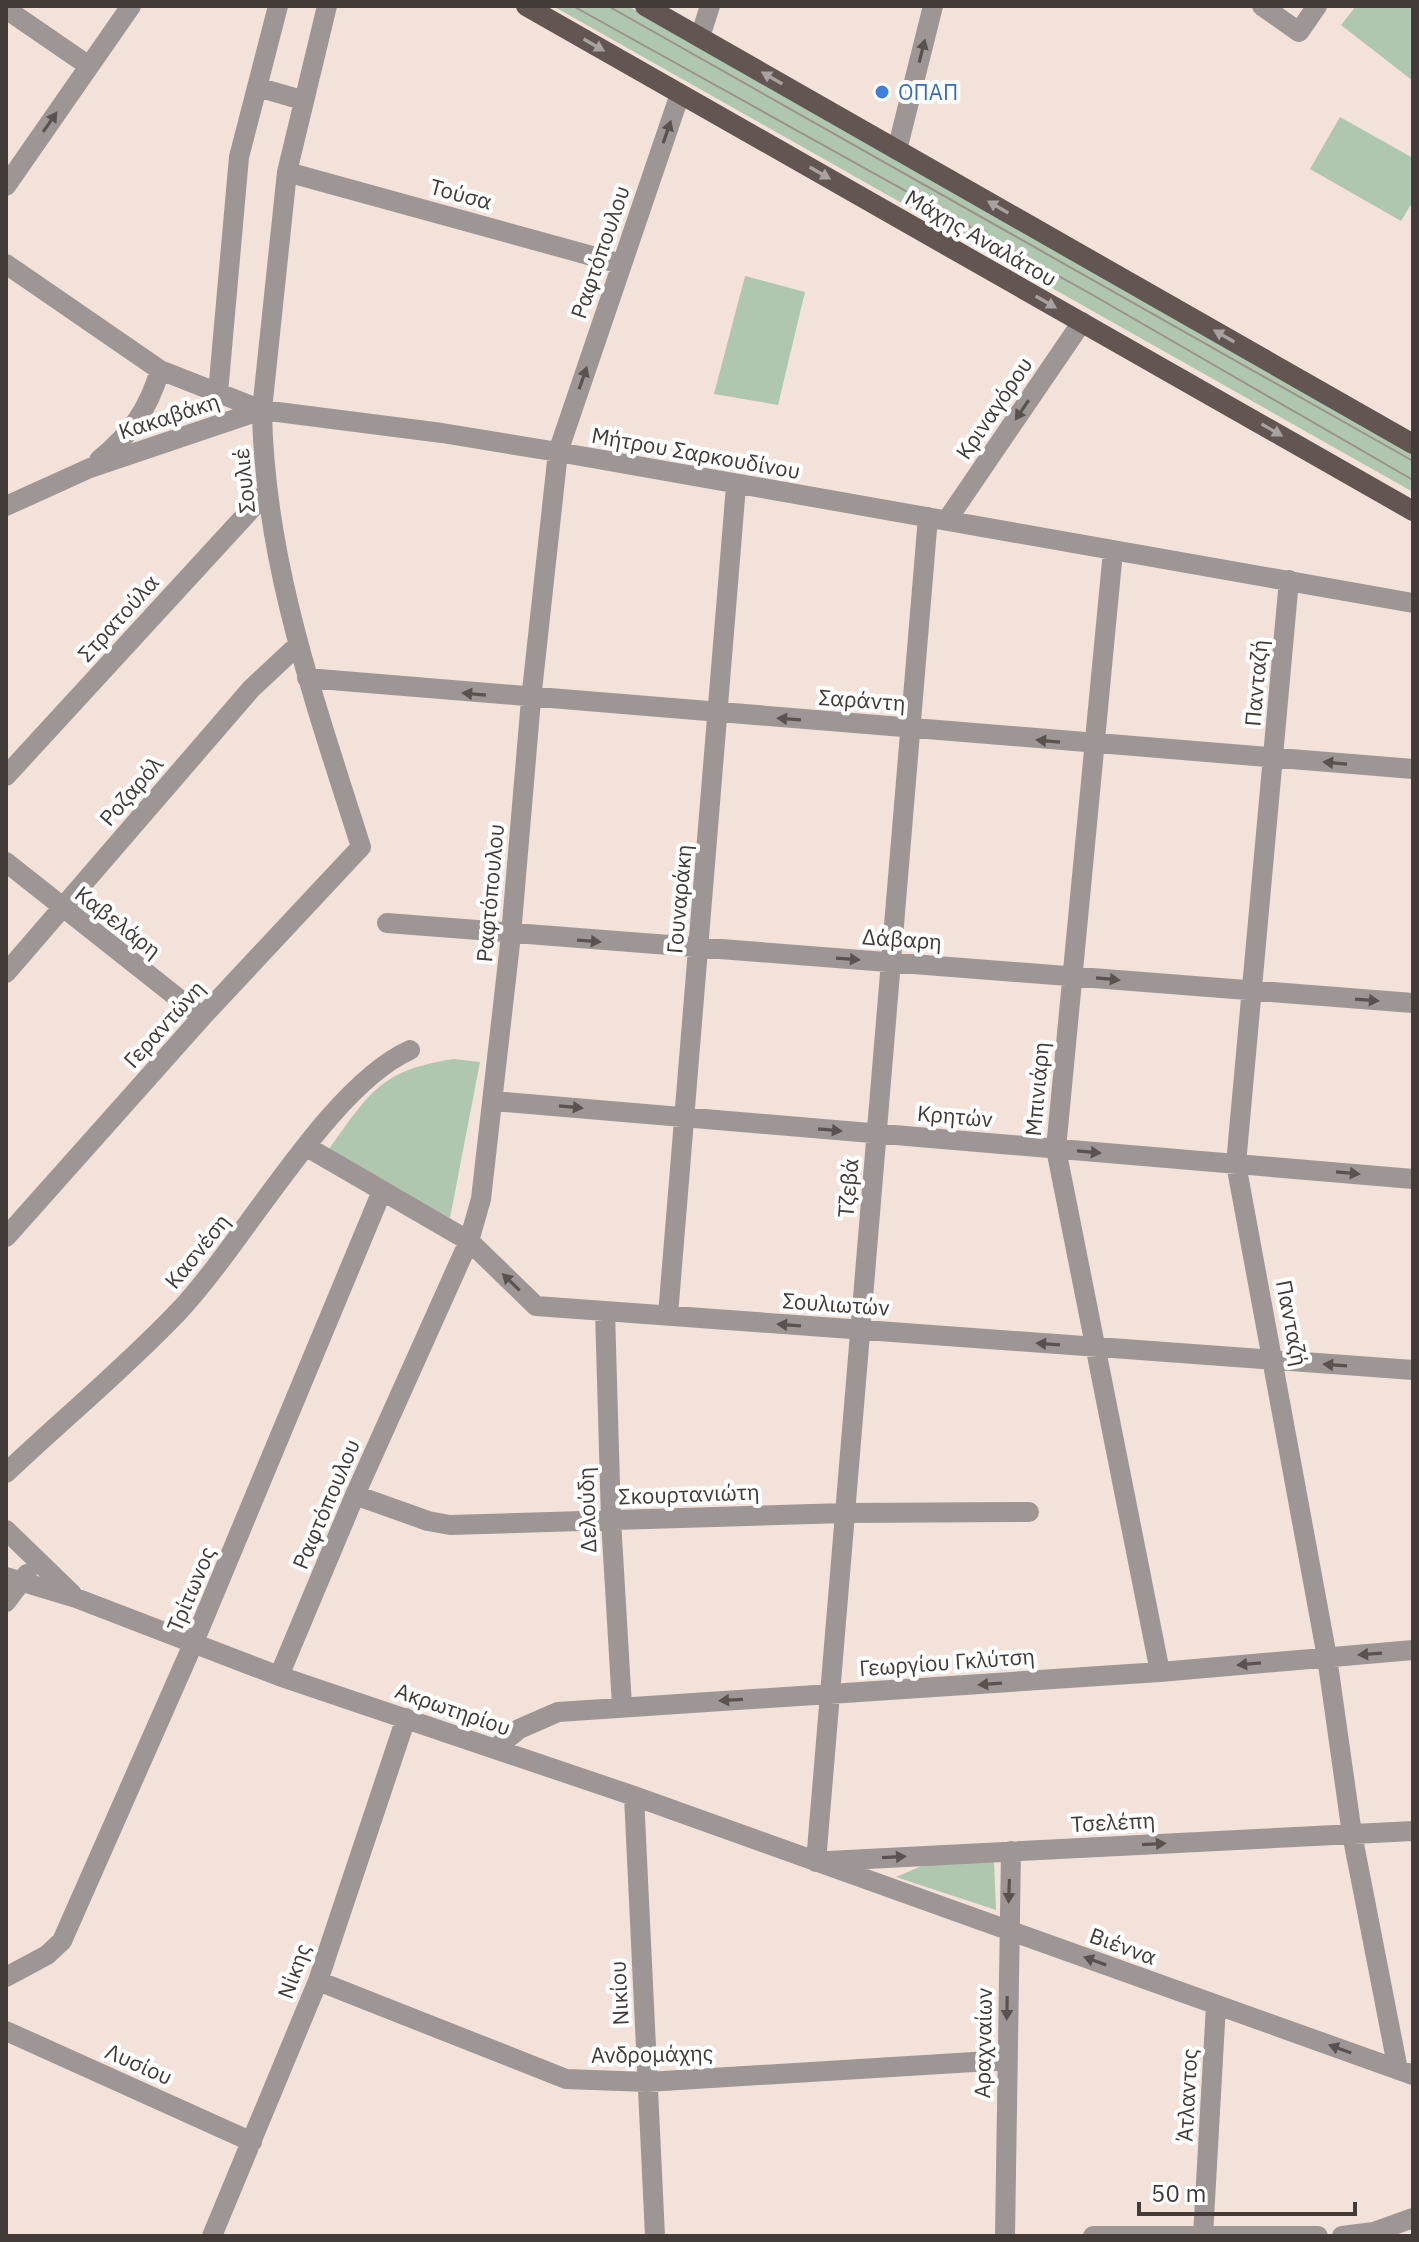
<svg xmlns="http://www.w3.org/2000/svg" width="1419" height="2242" viewBox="0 0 1419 2242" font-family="'IBM Plex Sans',sans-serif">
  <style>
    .green { fill: #afc7af }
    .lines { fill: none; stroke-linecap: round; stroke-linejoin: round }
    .minor { stroke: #9d9694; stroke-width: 20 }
    .major { stroke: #625552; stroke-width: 20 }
    .tram { stroke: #9d918b; stroke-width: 2 }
    .oneway { fill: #a9a2a0 }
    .oneway2 { fill: #59524f }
    .shop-dot { fill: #3f7fe0; stroke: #fff; stroke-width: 3 }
    .labels { text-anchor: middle; stroke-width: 8; stroke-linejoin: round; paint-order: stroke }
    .shop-label { font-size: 22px; fill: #366cbe; stroke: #fff; text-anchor: start }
    .street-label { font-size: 22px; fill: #423b38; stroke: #fff }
  </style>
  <rect width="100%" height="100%" fill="#f3e2da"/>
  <path class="green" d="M553,6H628L1413,452V492Z
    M1356,6H1413V81L1341,25Z
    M1340,117L1413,158V201L1401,221L1310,169Z
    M745,276L805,292L778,405L714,394Z
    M454,1059L480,1062L450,1218L327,1152C369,1094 379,1070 454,1059Z
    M933,1861H994L996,1910L896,1877Z"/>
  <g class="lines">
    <path class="minor" d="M1262,6L1299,32L1317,6
      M6,9L89,66
      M700,37L710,6
      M257,87L302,100
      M897,150L933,6
      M287,172L621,264
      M6,186L131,6
      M6,264L160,370L262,410L442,433L558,452L1413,603
      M218,393L239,157L278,6
      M99,460C131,434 148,410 160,370
      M6,506L90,468L262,410
      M947,520L1082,322
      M1113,551L1056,1149L1160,1672
      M1289,580L1236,1164L1327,1657L1352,1834L1398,2070
      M307,678L1413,769
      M6,776L266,493
      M6,862L202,1017
      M387,923L1413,1003
      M6,973L251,689L298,645
      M494,1101L1413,1179
      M307,1147L469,1241L536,1306L1413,1370
      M6,1237L202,1017L361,847C316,705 264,561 262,410L287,172L327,6
      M605,1311L611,1520L622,1706
      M668,1315L736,486
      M6,1473C63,1419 125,1368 179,1311C245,1241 328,1087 410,1050
      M355,1495L428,1521L450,1525L845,1513L1029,1512
      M6,1530L72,1594
      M6,1577L76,1598L279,1676L634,1796L1413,2075
      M6,1602L27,1574
      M279,1676L355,1495L469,1241L481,1199L511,935L531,700L558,452L680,94
      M495,1749L519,1729L558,1712L1160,1672L1413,1650
      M634,1796L655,2236
      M828,1861L1413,1831
      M816,1862L928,517
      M6,1977L47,1955L62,1941L194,1642L382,1191
      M318,1981L566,2079L647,2082L1006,2060
      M6,2031L252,2142
      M212,2236L318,1981L406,1718
      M1005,2236L1011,1851
      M1093,2236H1318
      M1203,2236L1216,2005
      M1342,2236L1374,2232L1413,2218"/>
    <path class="major" d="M526,6L1413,511
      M645,6L1413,444"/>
    <path class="tram" d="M573,6L1091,294L1413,480
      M608,6L1413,461"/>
  </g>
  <defs><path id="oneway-solid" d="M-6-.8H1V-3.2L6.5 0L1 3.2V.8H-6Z" transform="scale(2)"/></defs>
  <g class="oneway">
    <use href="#oneway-solid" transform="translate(594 45) rotate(30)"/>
    <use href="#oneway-solid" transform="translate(772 78) rotate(-150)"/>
    <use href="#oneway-solid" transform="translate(820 173) rotate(30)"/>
    <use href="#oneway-solid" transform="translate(998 207) rotate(-150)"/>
    <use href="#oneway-solid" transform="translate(1046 302) rotate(30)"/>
    <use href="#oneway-solid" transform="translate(1224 336) rotate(-150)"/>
    <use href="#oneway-solid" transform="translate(1272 430) rotate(30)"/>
  </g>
  <g class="oneway2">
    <use href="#oneway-solid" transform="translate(922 51) rotate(-76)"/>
    <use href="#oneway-solid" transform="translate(50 122) rotate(-55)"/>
    <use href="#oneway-solid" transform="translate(667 132) rotate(-71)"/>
    <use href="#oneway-solid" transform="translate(583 378) rotate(-71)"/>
    <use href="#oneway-solid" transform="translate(1022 410) rotate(124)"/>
    <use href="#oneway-solid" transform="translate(474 694) rotate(-175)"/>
    <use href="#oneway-solid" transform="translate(789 719) rotate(-176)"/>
    <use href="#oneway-solid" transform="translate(1048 741) rotate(-175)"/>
    <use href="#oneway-solid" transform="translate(1335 763) rotate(-175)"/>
    <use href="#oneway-solid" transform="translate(589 941) rotate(4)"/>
    <use href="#oneway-solid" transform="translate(848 959) rotate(4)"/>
    <use href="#oneway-solid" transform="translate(1108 979) rotate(5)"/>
    <use href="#oneway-solid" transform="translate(1367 1000) rotate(4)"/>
    <use href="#oneway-solid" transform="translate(571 1107) rotate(5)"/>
    <use href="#oneway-solid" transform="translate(830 1130) rotate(5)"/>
    <use href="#oneway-solid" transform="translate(1089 1152) rotate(5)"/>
    <use href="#oneway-solid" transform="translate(1348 1173) rotate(5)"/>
    <use href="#oneway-solid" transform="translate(511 1282) rotate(-136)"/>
    <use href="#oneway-solid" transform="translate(789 1325) rotate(-176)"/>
    <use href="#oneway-solid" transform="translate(1048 1344) rotate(-176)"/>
    <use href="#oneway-solid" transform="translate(1335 1365) rotate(-176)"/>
    <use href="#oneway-solid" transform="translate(1370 1654) rotate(176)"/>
    <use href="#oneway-solid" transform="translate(1249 1664) rotate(175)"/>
    <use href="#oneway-solid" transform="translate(990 1684) rotate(176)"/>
    <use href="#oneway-solid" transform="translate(731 1700) rotate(177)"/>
    <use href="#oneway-solid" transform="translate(1154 1844) rotate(-3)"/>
    <use href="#oneway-solid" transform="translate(894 1857) rotate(-3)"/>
    <use href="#oneway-solid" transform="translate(1009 1891) rotate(92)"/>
    <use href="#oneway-solid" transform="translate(1095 1961) rotate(-160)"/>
    <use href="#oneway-solid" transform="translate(1007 2008) rotate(91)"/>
    <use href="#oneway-solid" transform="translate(1340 2049) rotate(-160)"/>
  </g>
  <circle class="shop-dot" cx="882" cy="92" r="8"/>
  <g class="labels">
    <g class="shop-label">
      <text x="898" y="100">ΟΠΑΠ</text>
    </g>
    <g class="street-label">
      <text transform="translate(461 194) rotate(15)" y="8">Τούσα</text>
      <text transform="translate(981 238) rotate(30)" y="8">Μάχης Αναλάτου</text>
      <text transform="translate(600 252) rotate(-71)" y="8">Ραφτόπουλου</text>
      <text transform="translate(994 408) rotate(-56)" y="8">Κριναγόρου</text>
      <text transform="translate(169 416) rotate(-18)" y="8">Κακαβάκη</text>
      <text transform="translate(696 453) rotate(10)" y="8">Μήτρου Σαρκουδίνου</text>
      <text transform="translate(244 481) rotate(-96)" y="8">Σουλιέ</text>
      <text transform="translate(118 618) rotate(-48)" y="8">Στρατούλα</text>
      <text transform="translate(1256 683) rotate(-85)" y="8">Πανταζή</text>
      <text transform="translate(862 700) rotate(4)" y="8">Σαράντη</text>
      <text transform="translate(131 791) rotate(-49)" y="8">Ροζαρόλ</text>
      <text transform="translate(490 893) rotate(-85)" y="8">Ραφτόπουλου</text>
      <text transform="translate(679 899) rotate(-85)" y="8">Γουναράκη</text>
      <text transform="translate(118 922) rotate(38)" y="8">Καβελάρη</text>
      <text transform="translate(902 939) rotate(4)" y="8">Δάβαρη</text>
      <text transform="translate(164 1024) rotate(-48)" y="8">Γεραντώνη</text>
      <text transform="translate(1037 1089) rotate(-85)" y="8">Μπινιάρη</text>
      <text transform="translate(955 1116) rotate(5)" y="8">Κρητών</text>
      <text transform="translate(848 1188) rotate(-85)" y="8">Τζεβά</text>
      <text transform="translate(197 1251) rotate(-51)" y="8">Κασνέση</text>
      <text transform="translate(836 1304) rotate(4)" y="8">Σουλιωτών</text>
      <text transform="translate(1292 1323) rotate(79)" y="8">Πανταζή</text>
      <text transform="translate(689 1494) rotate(-2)" y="8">Σκουρτανιώτη</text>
      <text transform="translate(326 1504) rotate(-67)" y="8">Ραφτόπουλου</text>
      <text transform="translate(587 1510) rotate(-92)" y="8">Δελούδη</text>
      <text transform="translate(191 1589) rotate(-67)" y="8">Τρίτωνος</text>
      <text transform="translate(947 1662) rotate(-4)" y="8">Γεωργίου Γκλύτση</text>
      <text transform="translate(453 1709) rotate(19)" y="8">Ακρωτηρίου</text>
      <text transform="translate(1113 1822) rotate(-3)" y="8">Τσελέπη</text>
      <text transform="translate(1123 1946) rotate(20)" y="8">Βιέννα</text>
      <text transform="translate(294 1971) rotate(-70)" y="8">Νίκης</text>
      <text transform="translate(619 1993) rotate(-93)" y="8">Νικίου</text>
      <text transform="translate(983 2043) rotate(-89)" y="8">Αραχναίων</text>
      <text transform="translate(652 2054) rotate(-1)" y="8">Ανδρομάχης</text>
      <text transform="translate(139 2064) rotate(24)" y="8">Λυσίου</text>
      <text transform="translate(1187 2095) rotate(-87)" y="8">Άτλαντος</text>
    </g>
  </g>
  <rect width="1419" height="2242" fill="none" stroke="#423b38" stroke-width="16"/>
  <path d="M1139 2202v12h216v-12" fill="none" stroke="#423b38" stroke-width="4"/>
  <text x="1151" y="2202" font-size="24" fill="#423b38" stroke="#ffffff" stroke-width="6" paint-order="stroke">50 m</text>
</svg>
